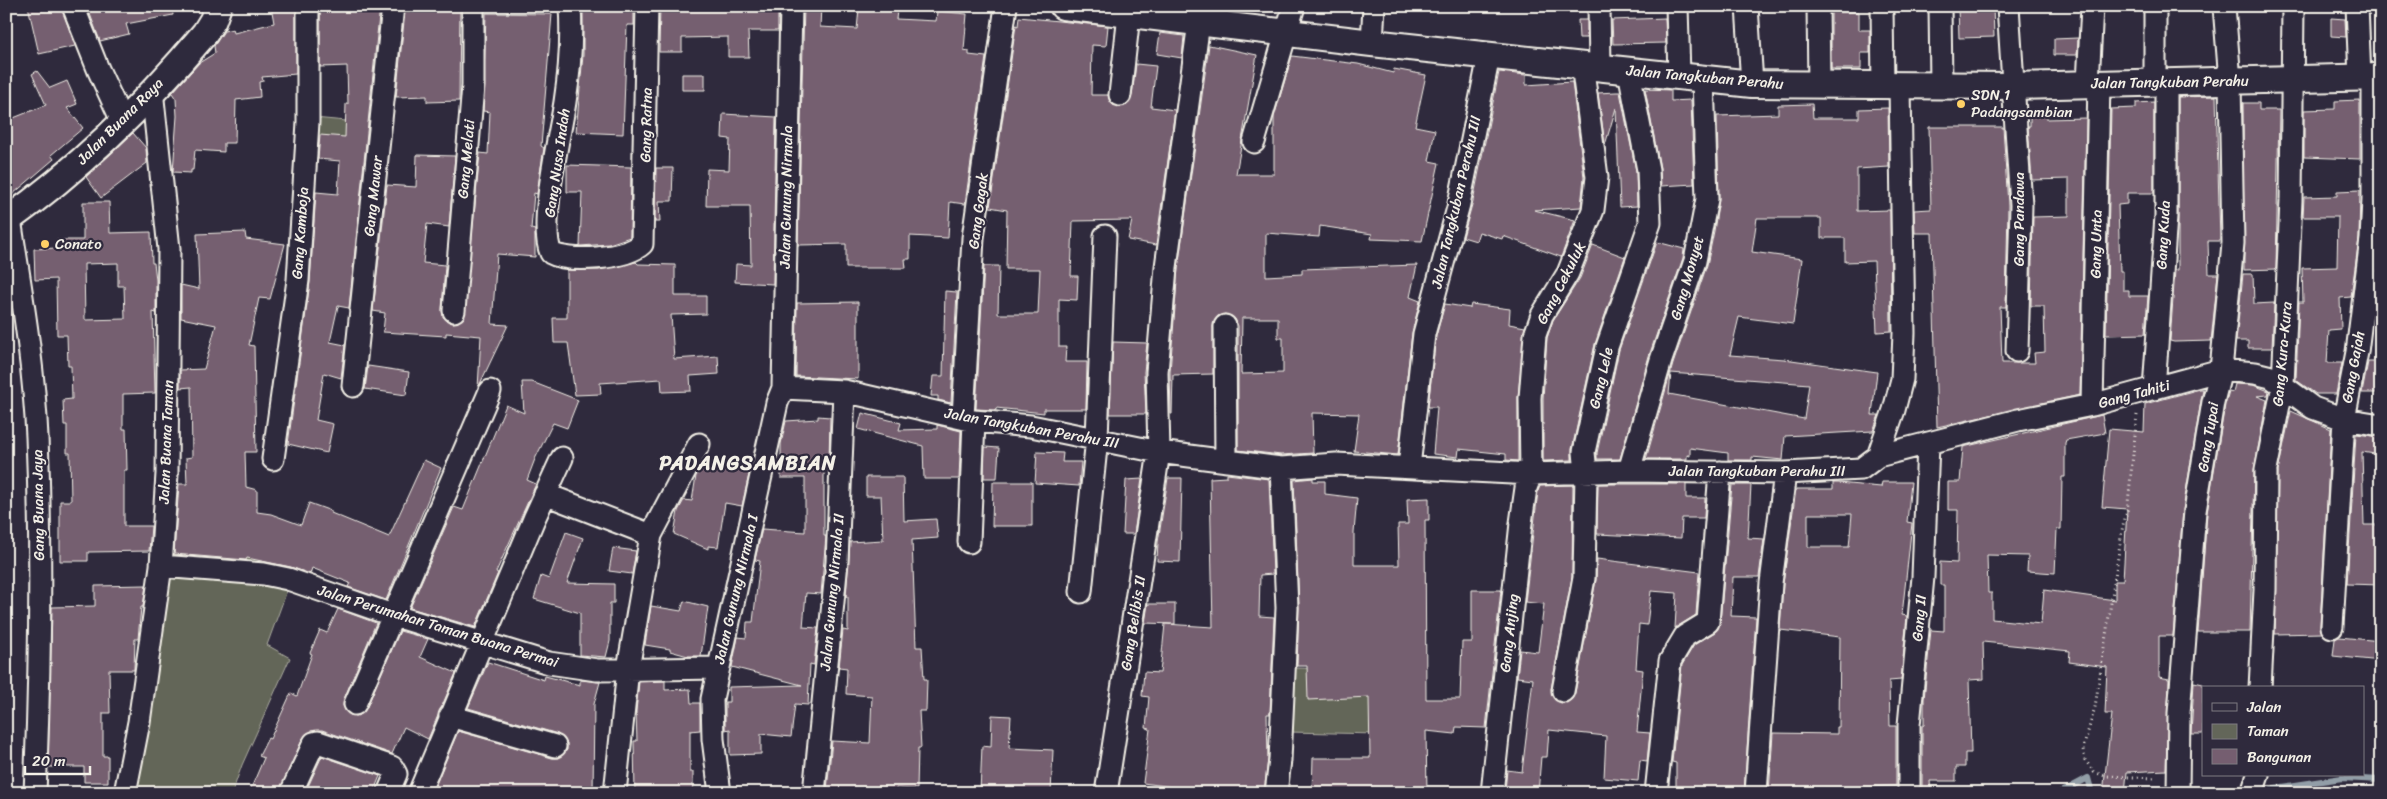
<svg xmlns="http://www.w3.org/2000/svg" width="2387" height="799" viewBox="0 0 2387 799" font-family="Sriracha,sans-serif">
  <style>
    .green { fill: #636659; stroke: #acaca0 }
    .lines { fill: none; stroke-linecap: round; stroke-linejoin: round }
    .stream { stroke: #929ea7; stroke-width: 6 }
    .building { fill: #755e70; stroke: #f4f1e8; fill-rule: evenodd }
    .minor-casing { stroke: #f4f1e8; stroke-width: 25 }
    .tertiary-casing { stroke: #f4f1e8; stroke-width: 30 }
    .path { stroke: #f4f1e8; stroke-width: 3; stroke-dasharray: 1 4; stroke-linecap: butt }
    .minor { stroke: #2f2a3d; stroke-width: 21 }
    .tertiary { stroke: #2f2a3d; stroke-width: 26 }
    .poi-dot { fill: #ffd166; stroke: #2f2a3d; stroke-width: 2 }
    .labels { text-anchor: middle; stroke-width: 4.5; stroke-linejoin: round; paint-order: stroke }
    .street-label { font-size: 15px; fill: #f4f1e8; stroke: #2f2a3d }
    .poi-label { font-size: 15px; fill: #f4f1e8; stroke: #2f2a3d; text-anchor: start }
    .district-label { font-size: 20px; font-weight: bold; letter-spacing: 1px; fill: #f4f1e8; stroke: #2f2a3d }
  </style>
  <rect width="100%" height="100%" fill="#2f2a3d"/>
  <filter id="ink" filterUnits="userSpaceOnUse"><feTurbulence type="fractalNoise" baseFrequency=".02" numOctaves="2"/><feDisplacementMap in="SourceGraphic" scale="10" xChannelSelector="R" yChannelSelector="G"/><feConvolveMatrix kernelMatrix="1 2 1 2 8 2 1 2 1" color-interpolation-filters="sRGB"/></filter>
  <g filter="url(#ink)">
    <path class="green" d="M314,118L389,125L388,154L312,145Z
      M223,541L300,555L267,645L290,658L242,765L232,793H116L160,543Z
      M1293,668L1377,670V734L1288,732Z"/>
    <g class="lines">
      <path class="stream" d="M2060,793L2088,778L2092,793
        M2267,793L2275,788L2342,778L2381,780"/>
    </g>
    <path class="building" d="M28,6H61L75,46L39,54Z
      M87,6H172L173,15L126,24L129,34L100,41Z
      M271,6H296V74L262,77L263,81L259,82L260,97L236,100L235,143H224V152L195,150L193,170H191V173L173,172L177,116L176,99L172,93L199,63L215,53L214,46L224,31L233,29L234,33L274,23Z
      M320,6H380L349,308L338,306L330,342L345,345L341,378L324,373L316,420L333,424L327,453L288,444L310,282L316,192L338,194L340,161L318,159L320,135L345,137L346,104H348L347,66L320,67Z
      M450,6H460L459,101L427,102V96L396,97L405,12L450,8Z
      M608,6H634V25H627L623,134L576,132L583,55V12L608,11Z
      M660,6H778V31H748L749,57H728V37L682,38V52H659Z
      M804,6H821L820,27L857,29L859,9L897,11L896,19L936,21L937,11L967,14L964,50L969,51V55L986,57L965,204L950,202L948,238L910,236V259H905L906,268H846V244L798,245Z
      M1958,6H1993L1994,37L1959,38Z
      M1831,12H1859V30H1870V53H1861V69H1831Z
      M486,13L552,14L541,146L544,148L537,194L534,193L531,229L535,230V257L497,254L492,324L508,325L478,388L481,336L446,333V336L383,332L385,313L373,311L387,185L416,187L417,155L455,156L449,227L427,224L423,263L445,265L442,310L443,317L453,323L464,318L480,153L488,154L490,112L483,111Z
      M1019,17L1108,26L1106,46L1092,45L1091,95H1108L1113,105L1125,106L1132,96L1136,64L1156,66L1151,107L1175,110L1156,245L1128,240L1132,220L1073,221L1071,276H1078L1077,300L1059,299V347H1066L1065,362H1087L1086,409H1044V413L996,408V410L976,409L984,266H999L998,314H1038L1040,269H1006L1007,210L990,207L1016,25L1018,26Z
      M1665,18L1666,43L1613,44L1612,20Z
      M2331,18L2345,19L2346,37L2331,36Z
      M1578,20H1587V38H1579Z
      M1160,33L1184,36L1182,58L1157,54Z
      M2078,38L2077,55H2054V39Z
      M1209,45L1257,55L1236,174H1274V117L1292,56L1358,64L1393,73L1394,69L1426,75L1415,126L1435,130L1429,161L1439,163L1422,241L1371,239L1372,234L1320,226L1319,237L1266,233V276L1302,274V269L1417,265L1410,297L1420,301L1412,333L1398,455L1354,451L1359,414L1312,413L1313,453L1281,455L1238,450V326L1235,319L1225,314L1218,316L1213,326V374L1173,375L1172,414H1171L1170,372L1178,268ZM1242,318H1278V338H1283V373L1241,374Z
      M37,71L50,88L67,81L77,104L67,108L83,128L51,155L54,159L6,200V121L46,105L32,74Z
      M1499,72L1526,75V85L1572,82L1584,177L1581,207L1534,210L1575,220L1561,257L1503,236L1502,239L1479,232L1476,241L1463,237L1473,201Z
      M682,74H705V90H682Z
      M1645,89L1671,90V101L1691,100L1694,184L1661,186L1660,168Z
      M1616,92H1620L1636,171L1637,206L1620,207L1616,108L1605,145L1598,93Z
      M2216,96L2220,241H2208L2209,274H2218L2211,341L2174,342L2170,341L2175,270H2178V97Z
      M2360,100V159L2304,157V110L2335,109V101Z
      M2154,102V193H2127V204L2118,205L2120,271H2123V290H2129V296H2148L2145,334L2106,335L2111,109L2136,108V103Z
      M2243,103H2259V110H2279L2276,269L2244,270Z
      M1812,104L1813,118H1859V109L1888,108L1889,167L1857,169V211L1890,210L1891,331L1877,332L1874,261L1845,262V238H1821V218H1757L1752,252L1802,259L1793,324L1739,317L1730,355L1784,359L1877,372L1872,415H1879L1873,431L1785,436L1783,460L1752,457V460H1728V453L1690,448V456L1687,455V459H1646L1673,364L1707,265L1714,231L1719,199L1717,116L1778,114V105ZM1671,373L1809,384L1804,419L1669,394Z
      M723,114L776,117L773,284L735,282L736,264L751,265L750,206H706L707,169L729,170L730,139L722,138Z
      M2030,115H2047V119L2086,118L2080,395L1937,427L1932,233H1915L1914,210L1931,209L1929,127H2003L2008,205L2006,307H2000L2002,363H2035L2034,353L2045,352L2044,306H2031L2033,217L2069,216V179L2032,180L2028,126H2030Z
      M133,133L146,148L147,163L101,198L86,177Z
      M567,165L631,167L630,237L609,244L580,246L582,192H567Z
      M656,168H673L672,201H659L660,222H655Z
      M2360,190L2359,238L2351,297L2340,298L2341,329L2329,330L2327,363H2342L2336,394H2316L2296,380L2299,302H2303L2302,268L2337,267L2338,217H2303L2304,197L2337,196V191Z
      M83,202H109L110,233L151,232L152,263H154L156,280V313L153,312L155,393L123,394V429H126L127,470H124V526H151L149,551L88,552V561H60V501H71L70,453H67V425H64L63,400L72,399L71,366H68L67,335H57L56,279L35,280L34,249L58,248L57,240H83ZM118,263V286H124L125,319L85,320L84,264Z
      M245,232L246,239L285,244L270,299L259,298L249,345L254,346L256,452H245L246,487L257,490V512L271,514L301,525L309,503L331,511V513L389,537L424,460L441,468L386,600L348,587L350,583L312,568L310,574L291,567L247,558L246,560L174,554L179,484H187L186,458L192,457L191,387L180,388V370L204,369L216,325L181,318V285L199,289L197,234Z
      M1657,242L1684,249L1683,258L1649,356L1620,459H1597V453L1619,350Z
      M1593,245L1625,257L1595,344L1572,449V460L1543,461V398L1547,338L1553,320L1580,278Z
      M636,262L638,264L675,265V296H706V314L671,315L674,359L718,356L719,374L690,376L691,391L662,392L661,379L600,383L601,394L575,395L568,343H554L553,318H567V270H599Z
      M2243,274H2253L2254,304L2274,303L2272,348H2248V341H2236Z
      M945,291L957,292L951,403L938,400V396H931L933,376H943Z
      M858,302V379L796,376L797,303Z
      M1445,304L1470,308L1471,304L1510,309L1509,324L1525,327L1518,397V461L1506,460V454L1459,449L1458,457L1433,454L1437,407H1428L1436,336Z
      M1113,342L1147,343L1144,372L1146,414H1110Z
      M2368,362H2377L2376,393H2362Z
      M368,366L409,372L406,395L365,389Z
      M522,382H532L578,400L567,428L553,423L535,459L527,480L536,484L496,572L498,573L475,627L410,608L454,507L463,510L506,405L524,413Z
      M2235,384L2253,385L2269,391L2268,395L2257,396L2267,400L2254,470L2250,632H2198L2207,513L2225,405L2229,391L2233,392Z
      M2200,389H2203L2183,510L2173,636H2159V677L2169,679L2166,770L2127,772L2125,793H2103L2112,714H2105L2107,667L2069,662L2070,651L1983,642L1984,679L1969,680L1971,753H1965V767H1956V781H1930L1931,793H1922V726L1924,725V699L1931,630L1944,631V585H1940V562L1957,563L1958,510H1948V482H1960L1963,447L2102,415L2105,433L2066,440L2065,443V477H2062L2061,529H2057L2055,573L2027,571L2028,556L1987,555L1988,593H1992V619L2041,624L2044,590L2115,600V581H2123L2127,509L2102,507L2109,429L2144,432L2145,404Z
      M2291,411L2331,429L2320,626L2322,633L2275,634L2278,471Z
      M862,413L901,423L899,430L937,429V425L961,431L959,479H924L923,446L858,429Z
      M818,416L830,417L829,462H824V536H826L821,594L806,593L803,627L818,628L814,665L810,664L808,705L795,704L791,737L761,734V754L730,755V729L725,730V702H729V687L802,685L732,667L738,637L746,638L747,622H753L760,561L755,560L762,529L805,532V478H781V444L786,421L818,419Z
      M2356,434L2381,437V455L2362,452L2364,525H2381V585L2347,584Z
      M985,447L999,448L997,478H984Z
      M1037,452L1063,453L1062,462H1081L1079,486L1035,483Z
      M704,462L750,470L742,506L725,503L718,547L708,546V549L674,534L678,511L684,500L692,501L696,476Z
      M1227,474L1269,479L1273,574L1260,575L1259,616L1274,617L1270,714H1267L1268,759L1264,793H1202V791L1143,783L1150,729L1146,728L1149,697L1142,696L1144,672L1160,673L1165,624L1213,627L1210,478L1227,477Z
      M866,477H903L904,521L936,519L938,538L912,540L916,647H922L924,679H927L926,711H919L921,748H918L917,789L896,788V793H878V790H827L832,741L870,743L872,696L846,694L847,668L839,667L843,630L848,631V597H846L850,542L883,540L881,496H866Z
      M1168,478H1182L1180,562L1157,561L1158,542Z
      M1313,478V481H1325V494L1357,498L1354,532V565H1399L1398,524H1408L1407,499L1429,498V520H1425L1426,699H1460L1462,642H1472V590H1501L1486,728L1456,727L1455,734L1426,731L1427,793H1312L1313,758H1370L1369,697L1308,700L1307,666H1297L1299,607L1294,480Z
      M1142,479L1134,534H1123L1126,480Z
      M993,482H1032V526H992Z
      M1882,482H1911L1907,522L1912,523L1902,615L1907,616L1901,680L1889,681L1890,726H1896V786L1825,788V793H1769L1773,733L1837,734V727H1839L1840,637L1780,630L1783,584L1796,489H1833V483H1838L1881,487ZM1808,514H1852L1849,547H1808Z
      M1598,484H1686V498H1705L1704,518H1682L1681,538L1597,534Z
      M1573,485L1572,577L1551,689L1555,700L1567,703L1572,699L1575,693L1596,580L1597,559L1699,572L1696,615L1675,628L1677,593L1651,591L1647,625L1639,624L1636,669L1643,670L1637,732L1650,733L1647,761L1640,760L1638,781L1604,778L1606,736L1549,730L1547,757H1541L1538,793L1505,791L1507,770L1522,772L1533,679L1517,677L1520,650L1538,652L1544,604L1525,602L1538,491L1540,486Z
      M1732,485H1751L1748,538L1764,539L1759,577H1733L1731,616L1756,617L1744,793H1676V763L1672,762L1682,665L1694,645L1715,632L1720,623Z
      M566,532L583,538L567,583L614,584V603H610V641L606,657L580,655V613L534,599L541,576L549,579Z
      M613,548L636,551L632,574L609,571Z
      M146,585L143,607H141L138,639H135L134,670H109L110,713H103V756H108V782H84V767H48L52,607L95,606V586Z
      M684,601L708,607L701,656H688L670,651V649L645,645L651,606L681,611Z
      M1148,604H1175V624L1145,623Z
      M338,609L376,623L344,699L343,706L350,715L357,716L366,709L400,631L428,639L420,657L456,673L428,739L404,727L392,754L322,730L311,731L303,738L279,793H249L264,758L259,756L268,738L270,739L291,693L297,696L312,654L310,653L320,630L327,633Z
      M2339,637L2381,641V661L2333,656L2335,639Z
      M488,662L544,680L545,676L580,685V680L600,682L594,704L593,793H440L433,791L458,731L552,758H558L567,750V743L558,734L468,708Z
      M665,681V690L690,689L691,703H700V730L690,731V772H693V791L635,793L634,741H637L636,711L639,682Z
      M2194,682L2203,684V734H2191Z
      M992,715L1011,716L1009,748L1053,750L1051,793H980L982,746L991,747Z
      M322,756L380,776L373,793H305Z"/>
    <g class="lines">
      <g class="minor-casing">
        <path id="minor" d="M73,6L98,69L122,121
          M570,6C572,39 570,70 565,102C560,135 538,224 551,253C569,263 626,259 642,244L647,6
          M1599,6L1600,67
          M1677,6L1679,76
          M1747,6L1752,84
          M1818,6L1819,85
          M1882,6L1883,86
          M1940,6L1941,85
          M2008,6L2021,205L2017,351
          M2357,6L2360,78
          M1215,24L1219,6
          M1372,43L1374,6
          M2155,81V6
          M2088,83L2092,6
          M1120,95L1130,6
          M1254,142L1294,6
          M10,219C21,291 34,364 37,437C42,555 40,674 35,793
          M454,311L473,86V6
          M1225,326L1226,461
          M353,386L393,6
          M783,388L844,391L974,421L1031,426L1159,452L1281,468L1336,464L1531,474L1629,471L1785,473L1861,469L1878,456L1894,410L1902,379L1904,333L1900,86
          M2154,389L2166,216V81
          M2092,405L2099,83
          M963,417L973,238L1006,6
          M1878,456L2018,420L2092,405L2221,370L2255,373L2271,377L2313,408L2344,419L2381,425
          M273,459L298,280L308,122V6
          M1409,467L1424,334L1459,204L1489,56
          M1629,471L1661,360L1695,261L1707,199L1703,79
          M545,494L651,535
          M969,542L974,421
          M161,566L264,574L288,579L392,615L549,663L597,670L718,668
          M1081,592L1097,438L1105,236
          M2332,627L2344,419L2357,352L2371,239L2373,200V78
          M2260,688L2265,590L2266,470L2283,385L2291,200L2293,6
          M1563,691L1584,578L1586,473L1584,452L1607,347L1650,223L1648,170L1629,71
          M355,704L490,391
          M450,716L555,746
          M125,793L139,722L161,566L167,474L169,249L152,90
          M291,793L314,743L318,742L392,767L396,774L388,793
          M419,793L534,519L562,458
          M615,793L628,669L651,535L699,444
          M720,793L713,739L712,699L777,403L783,388L791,6
          M814,793L837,562L844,391
          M1106,793L1159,452L1157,372L1166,267L1199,22
          M1276,793L1280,760L1287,608L1281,468
          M1492,793L1521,523L1526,488L1531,474L1530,398L1535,335L1542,315L1568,273L1593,210L1597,177L1582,64
          M1656,793L1670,661L1685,636L1708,622L1720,472
          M1756,793L1771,583L1785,473
          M1909,793V725L1923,577L1928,443
          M2178,793L2179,713L2195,511L2213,402L2221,370L2233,243L2230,81L2224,6
          M2252,793L2258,775"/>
      </g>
      <g class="tertiary-casing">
        <path id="tertiary" d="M1063,6L1372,43L1752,84L2013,86L2381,77
          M6,221C79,169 148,101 205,33L213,20L218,6"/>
      </g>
      <path class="path" d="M2137,415L2127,513L2124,518L2095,707L2083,749L2085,760L2094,772L2105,776L2157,778"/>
      <use href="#minor" class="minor"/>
      <use href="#tertiary" class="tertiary"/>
    </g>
  </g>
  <g class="poi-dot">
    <circle cx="1961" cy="104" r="5"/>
    <circle cx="45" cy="244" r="5"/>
  </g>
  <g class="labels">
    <g class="street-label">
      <text transform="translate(1705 77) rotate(5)" y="5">Jalan Tangkuban Perahu</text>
      <text transform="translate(2170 82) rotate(-1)" y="5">Jalan Tangkuban Perahu</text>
      <text transform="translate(120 121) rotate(-45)" y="5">Jalan Buana Raya</text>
      <text transform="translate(646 125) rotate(-89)" y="5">Gang Ratna</text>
      <text transform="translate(466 159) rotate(-85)" y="5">Gang Melati</text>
      <text transform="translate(557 163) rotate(-82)" y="5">Gang Nusa Indah</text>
      <text transform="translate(373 196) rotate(-84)" y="5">Gang Mawar</text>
      <text transform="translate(786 197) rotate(-89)" y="5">Jalan Gunung Nirmala</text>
      <text transform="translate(1456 202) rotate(-77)" y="5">Jalan Tangkuban Perahu III</text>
      <text transform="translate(978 211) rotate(-83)" y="5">Gang Gagak</text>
      <text transform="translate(2019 219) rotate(-90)" y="5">Gang Pandawa</text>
      <text transform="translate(300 233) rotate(-86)" y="5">Gang Kamboja</text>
      <text transform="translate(2163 235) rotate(-87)" y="5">Gang Kuda</text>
      <text transform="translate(2096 244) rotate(-89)" y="5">Gang Unta</text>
      <text transform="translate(1687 278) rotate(-74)" y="5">Gang Monyet</text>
      <text transform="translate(1561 283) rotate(-63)" y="5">Gang Cekuluk</text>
      <text transform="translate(2282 354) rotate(-85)" y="5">Gang Kura-Kura</text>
      <text transform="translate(2353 367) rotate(-80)" y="5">Gang Gajah</text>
      <text transform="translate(1601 378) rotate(-77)" y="5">Gang Lele</text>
      <text transform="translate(2134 394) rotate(-15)" y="5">Gang Tahiti</text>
      <text transform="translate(1032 428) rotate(10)" y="5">Jalan Tangkuban Perahu III</text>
      <text transform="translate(2208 437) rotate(-81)" y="5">Gang Tupai</text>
      <text transform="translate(166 442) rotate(-88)" y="5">Jalan Buana Taman</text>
      <text x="1757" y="476">Jalan Tangkuban Perahu III</text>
      <text transform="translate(38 505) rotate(-91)" y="5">Gang Buana Jaya</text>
      <text transform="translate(736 589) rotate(-77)" y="5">Jalan Gunung Nirmala I</text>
      <text transform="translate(832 592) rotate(-85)" y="5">Jalan Gunung Nirmala II</text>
      <text transform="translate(1919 618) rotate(-85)" y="5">Gang II</text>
      <text transform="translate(1133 623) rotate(-81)" y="5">Gang Belibis II</text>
      <text transform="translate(438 626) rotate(17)" y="5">Jalan Perumahan Taman Buana Permai</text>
      <text transform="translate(1509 633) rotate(-84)" y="5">Gang Anjing</text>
    </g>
    <g class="poi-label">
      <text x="1971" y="100">SDN 1<tspan x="1971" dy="17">Padangsambian</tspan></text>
      <text x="55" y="249">Conato</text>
    </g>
    <g class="district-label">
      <text x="748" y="470">PADANGSAMBIAN</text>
    </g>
  </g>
  <rect width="2387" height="799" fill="none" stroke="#2f2a3d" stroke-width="25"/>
  <rect x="12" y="12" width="2362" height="774" fill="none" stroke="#f4f1e8" stroke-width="2" filter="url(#ink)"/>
  <rect x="2202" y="686" width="162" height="90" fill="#2f2a3d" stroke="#7e7a81"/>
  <rect x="2212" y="703" width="25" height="8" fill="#2f2a3d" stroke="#7e7a81"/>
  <text x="2247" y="712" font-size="15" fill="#f4f1e8">Jalan</text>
  <rect x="2212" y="724" width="25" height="15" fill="#636659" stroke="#7e7a81"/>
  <text x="2247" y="736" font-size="15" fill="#f4f1e8">Taman</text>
  <rect x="2212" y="749" width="25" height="15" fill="#755e70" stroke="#7e7a81"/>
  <text x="2247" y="762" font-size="15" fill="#f4f1e8">Bangunan</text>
  <path d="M25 766v8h65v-8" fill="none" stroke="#f4f1e8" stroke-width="2.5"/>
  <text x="32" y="766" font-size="15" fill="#f4f1e8" stroke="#2f2a3d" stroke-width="4" paint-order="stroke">20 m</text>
</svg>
